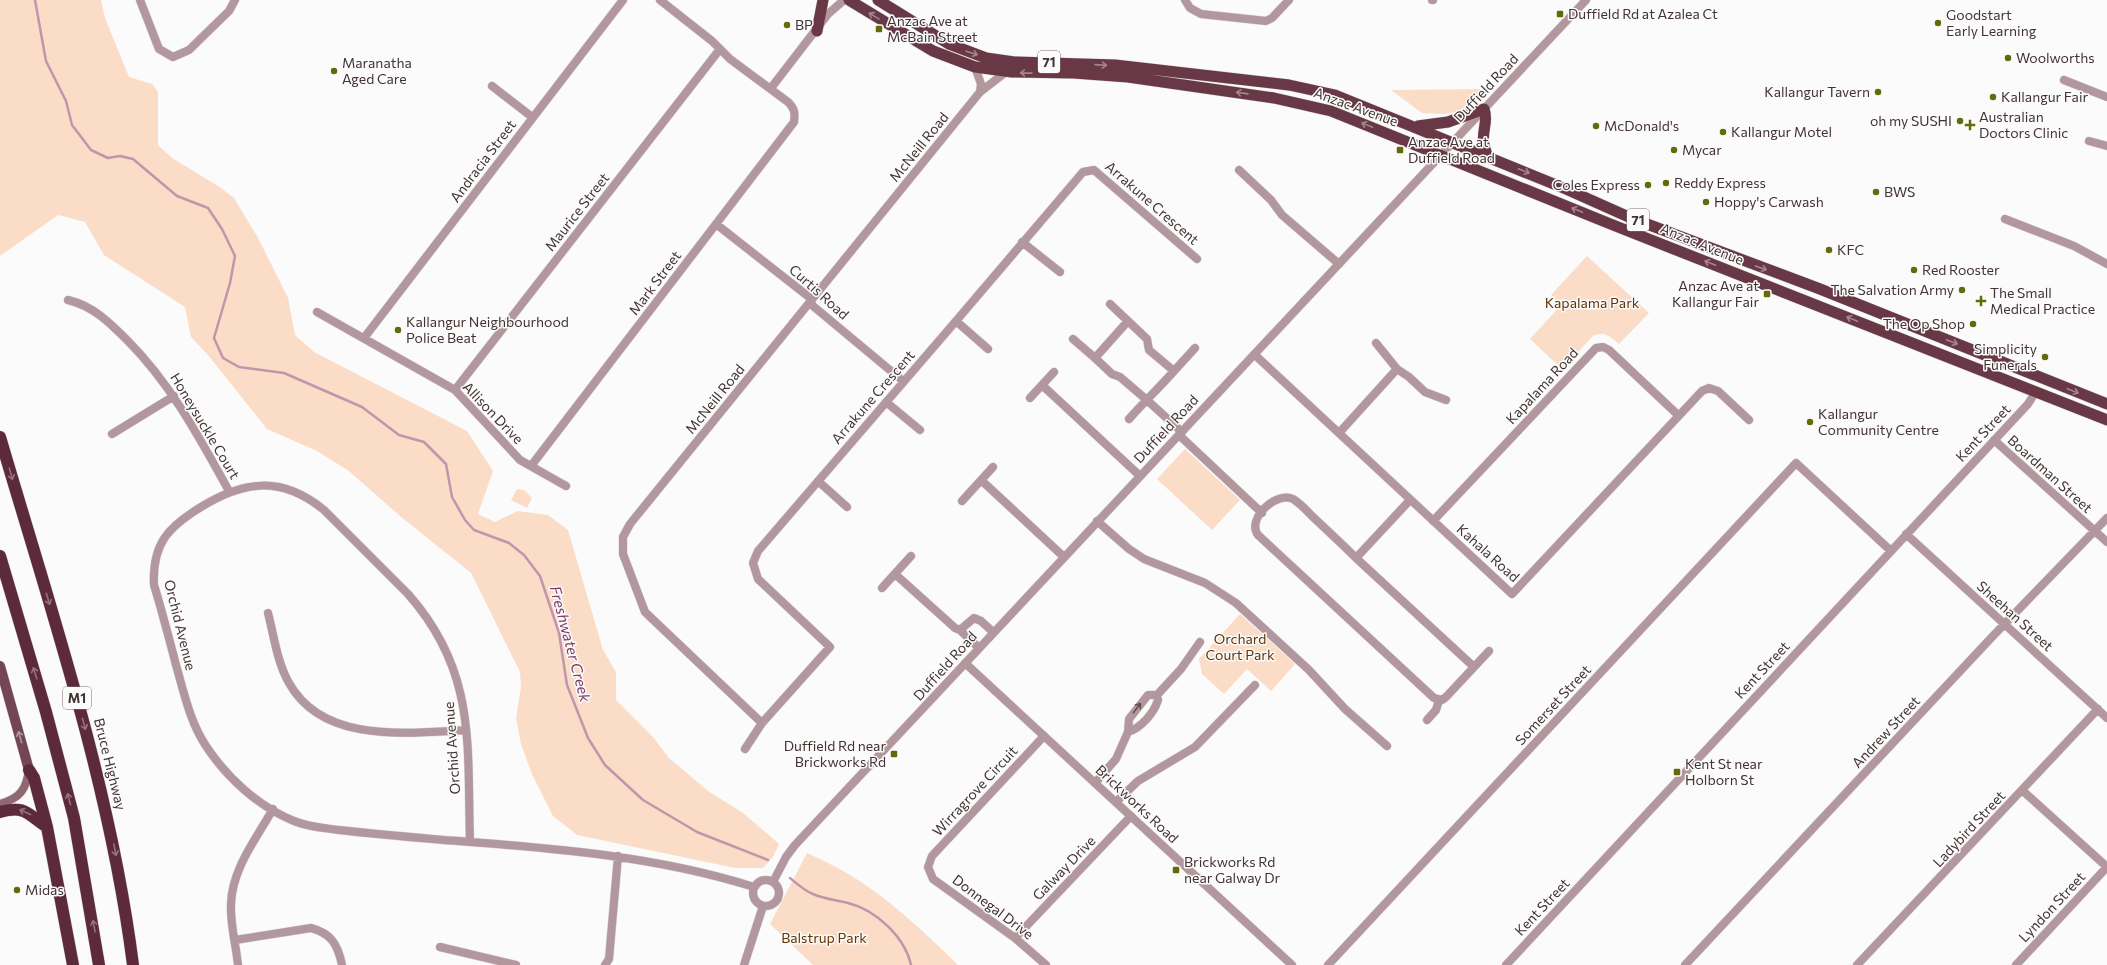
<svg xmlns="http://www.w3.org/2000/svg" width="2107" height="965" viewBox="0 0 2107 965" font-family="Commissioner,sans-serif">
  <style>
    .green { fill: #fbdcc6 }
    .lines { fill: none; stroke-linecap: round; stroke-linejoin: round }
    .stream { stroke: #c195ac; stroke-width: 2.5 }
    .minor-casing { stroke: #dad7d7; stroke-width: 9 }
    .tertiary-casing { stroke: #dad7d7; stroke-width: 9 }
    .secondary-casing { stroke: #dad7d7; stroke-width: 9 }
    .primary-casing { stroke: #dad7d7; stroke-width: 11 }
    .trunk-casing { stroke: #dad7d7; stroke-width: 12 }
    .motorway-casing { stroke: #dad7d7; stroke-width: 13 }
    .minor { stroke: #b3979e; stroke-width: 8 }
    .tertiary { stroke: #b3979e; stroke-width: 8 }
    .secondary { stroke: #8f6872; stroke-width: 8 }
    .primary { stroke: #744653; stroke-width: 10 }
    .trunk { stroke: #683846; stroke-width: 11 }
    .motorway { stroke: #5c2a3a; stroke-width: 12 }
    .oneway { stroke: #a3868e }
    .oneway2 { stroke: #94737e }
    .oneway3 { stroke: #655152 }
    .oneway4 { stroke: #b1979f }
    .poi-dot { fill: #636a0c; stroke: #fbfbfb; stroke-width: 1.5 }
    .labels { text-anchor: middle; stroke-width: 3; stroke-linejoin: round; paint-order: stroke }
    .shield { fill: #fbfbfb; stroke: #7a6f6e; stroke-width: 1 }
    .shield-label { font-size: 13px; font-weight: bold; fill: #433332 }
    .poi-label { font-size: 14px; fill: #433332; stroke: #fbfbfb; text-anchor: start }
    .street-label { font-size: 14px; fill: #433332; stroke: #fbfbfb }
    .park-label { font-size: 14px; fill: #613305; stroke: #fbfbfb }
    .water-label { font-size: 15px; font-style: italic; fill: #7e3c66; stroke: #fbfbfb }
  </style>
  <rect width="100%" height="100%" fill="#fbfbfb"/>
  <path class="green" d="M0,0H101L105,18L129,77L152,84L158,92V145L172,158L218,186L234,198L258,238L288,298L295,335L314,352L467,431L493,471L478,514L495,522L518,511L548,515L568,530L603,650L616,672V700L653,737L668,757L708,791L743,813L779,844L773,857L763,868H735L577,835L553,816L532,774L521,744L516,718L521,687L520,672L471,573L400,516L349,471L317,451L267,429L208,355L191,337L185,307L104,255L85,222L58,215L0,256Z
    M1487,89L1466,110L1445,114L1422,113L1391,90Z
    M1587,256L1649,313L1619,344C1611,337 1604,330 1593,336L1562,369L1530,339L1561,305L1551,295Z
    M1185,449L1240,500L1212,530L1157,479Z
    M517,489L524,490L532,498L527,508L511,500Z
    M1240,614L1295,664L1271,691L1247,669L1224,694L1202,674L1199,659Z
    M807,853C820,859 833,865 845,872C888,897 923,931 958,965H813L770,924Z"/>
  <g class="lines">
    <path class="stream" d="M35,0L46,61L66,101L72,125L91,150L108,158L120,156L133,159L177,196L208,208L222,229L235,256L230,283L214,338L223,358L239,367L284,373L362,407L399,435L424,442L446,464L452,497L465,520L474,530L509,543L524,555L540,576L559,633L567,685L588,738L605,765L643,800L697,832L768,860
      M790,878C797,884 805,891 813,894C824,899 836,900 848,903C876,910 905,937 911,965"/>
    <g class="minor-casing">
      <path id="minor" d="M140,0L159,49L173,57L189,50L229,11L235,0
        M1185,0L1190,8L1201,14L1266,21L1272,18L1289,0
        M1432,0H1433
        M975,67L981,84L980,92
        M2064,80L2107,97
        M492,86L532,117
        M771,88L828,14L844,0
        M2089,141L2107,146
        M1239,170L1271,200L1282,215L1339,264
        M2005,219L2074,246L2107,264
        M716,224L809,297L813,306L903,381
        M1022,242L1060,272
        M68,300C93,306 109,322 127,340C171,384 199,437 229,491
        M1110,304L1128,321
        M317,312L455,390L520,460L566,486
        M956,321L988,349
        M364,338L623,0
        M1073,339L1095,358
        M1376,343L1397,369
        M1255,355L1512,594L1702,391L1709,388L1718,391L1749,420
        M1174,371L1195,348
        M1042,385L1140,476
        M455,390L720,49
        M1030,398L1054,372
        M886,402L920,430
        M1129,419C1143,403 1159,388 1174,371L1149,350L1147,339L1128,321L1095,358L1112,374L1120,377L1148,401L1182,432
        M1339,433L1397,369L1409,377L1425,392L1446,400
        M112,434L174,396
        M1179,435L1262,513
        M1994,440L2107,542
        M531,466L794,122C795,113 795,109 788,102L730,59L712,41L660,0
        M981,480L1064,557
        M818,481L847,507
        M1410,500L1356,558L1474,667
        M962,501L993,467
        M1097,521L1129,549L1144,559L1205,583L1236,603L1309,670L1345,709L1387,746
        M1433,521L1596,348L1603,347L1609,350L1678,415
        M1906,534L2107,718
        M1356,558C1342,544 1328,531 1313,517C1307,511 1300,503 1293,499C1276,491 1246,519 1258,535L1434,698L1442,700L1446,697L1489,651
        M895,574L955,628L960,630L974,618L981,621L993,632
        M882,588L911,556
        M268,613C274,636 277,662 289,683C323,744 407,733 466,730
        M960,630L979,648
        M1427,720L1436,710L1439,700
        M762,723L645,612L623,554V537L630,524L980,92L1006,72
        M1128,732C1141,728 1154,713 1158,700L1157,695L1181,669L1200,642
        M1044,736L932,856L928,867L933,879L1015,938L1046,965
        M745,749L762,723L830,647L758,579L753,563L758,551L956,321L1083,172L1094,170L1197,259
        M1095,783L1116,759L1128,732L1129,719L1148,695H1157
        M1116,802L1138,781L1195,747L1255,685
        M470,842C467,745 477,672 408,594L324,510C282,476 245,480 201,507C168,527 152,544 154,585C162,611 169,638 176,665C184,693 190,722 206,746C227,778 259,807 294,821C308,827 325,828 339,830C374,834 409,837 444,840C549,848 653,855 754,887
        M1015,938L1131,816
        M235,940L311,928C331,933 338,945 342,965
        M440,947L516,965
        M238,965C236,945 230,924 231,904C232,869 256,839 273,809
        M605,965L609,959L618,856
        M1328,965L1796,463L1891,551
        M1506,965L2028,404L2036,391
        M1685,965L1992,637L2107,518
        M1857,965L2098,709
        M2016,965L2107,867L2023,791"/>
    </g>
    <g class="tertiary-casing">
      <path id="tertiary" d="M965,663L1292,965
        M753 893a13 13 0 1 1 26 0a13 13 0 1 1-26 0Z
        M773,882L786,857L795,845L1586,0
        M744,965L763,906"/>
    </g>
    <g class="secondary-casing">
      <path id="secondary" d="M0,804C20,798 26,790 29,770"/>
    </g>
    <g class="primary-casing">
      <path id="primary" d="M0,666L29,770"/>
    </g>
    <g class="trunk-casing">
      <path id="trunk" d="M849,0L933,51L975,67L1012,72L1074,73L1128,77L1274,98L1331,111L1613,225L2107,420
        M878,0L949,44L986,58L1014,62L1115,65L1289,85L1335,95L1566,189L1631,218L1820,289L2107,404
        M817,31L823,0
        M1418,126L1448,122L1484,109C1490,125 1477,133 1488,157"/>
    </g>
    <g class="motorway-casing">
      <path id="motorway" d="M0,437C51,611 110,784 133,965
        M0,556L46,712L74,818L99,965
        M29,770L34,778L47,827L73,965
        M0,812C26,805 27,814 47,827"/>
    </g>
    <use href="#minor" class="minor"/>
    <use href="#tertiary" class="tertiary"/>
    <use href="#secondary" class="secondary"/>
    <use href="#primary" class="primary"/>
    <use href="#trunk" class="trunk"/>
    <use href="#motorway" class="motorway"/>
  </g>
  <defs><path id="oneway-shaft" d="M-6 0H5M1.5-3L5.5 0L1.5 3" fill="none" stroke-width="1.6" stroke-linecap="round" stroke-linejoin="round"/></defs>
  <g class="oneway">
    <use href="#oneway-shaft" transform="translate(874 16) rotate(-148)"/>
    <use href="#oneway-shaft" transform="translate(972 53) rotate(18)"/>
    <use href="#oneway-shaft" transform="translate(1101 65) rotate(4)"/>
    <use href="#oneway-shaft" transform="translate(1026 73) rotate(-179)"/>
    <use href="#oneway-shaft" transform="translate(1242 93) rotate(-172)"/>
    <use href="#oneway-shaft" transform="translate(1367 125) rotate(-158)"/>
    <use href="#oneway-shaft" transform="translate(1524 171) rotate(22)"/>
    <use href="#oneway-shaft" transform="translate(1577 210) rotate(-158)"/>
    <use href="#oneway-shaft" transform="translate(1710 263) rotate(-158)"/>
    <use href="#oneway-shaft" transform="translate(1761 268) rotate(19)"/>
    <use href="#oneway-shaft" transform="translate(1852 319) rotate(-158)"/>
    <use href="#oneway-shaft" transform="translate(1952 342) rotate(21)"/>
    <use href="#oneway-shaft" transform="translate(2073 391) rotate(22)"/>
  </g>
  <g class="oneway2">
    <use href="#oneway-shaft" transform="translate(11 474) rotate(74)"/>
    <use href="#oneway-shaft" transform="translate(48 599) rotate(73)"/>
    <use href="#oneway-shaft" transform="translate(35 673) rotate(-107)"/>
    <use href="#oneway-shaft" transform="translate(84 724) rotate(74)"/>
    <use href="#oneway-shaft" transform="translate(69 799) rotate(-105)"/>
    <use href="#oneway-shaft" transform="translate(25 812) rotate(-156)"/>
    <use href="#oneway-shaft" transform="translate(115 850) rotate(79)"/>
    <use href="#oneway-shaft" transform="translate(94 926) rotate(-100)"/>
  </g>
  <use class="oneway3" href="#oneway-shaft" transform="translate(1137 708) rotate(-53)"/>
  <use class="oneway4" href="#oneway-shaft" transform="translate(20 737) rotate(-106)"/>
  <g class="poi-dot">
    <rect x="1556" y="10" width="8" height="8" rx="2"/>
    <circle cx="1938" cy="23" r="4"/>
    <circle cx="787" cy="25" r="4"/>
    <rect x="875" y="25" width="8" height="8" rx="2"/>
    <circle cx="2008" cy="58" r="4"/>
    <circle cx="334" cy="71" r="4"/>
    <circle cx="1878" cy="92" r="4"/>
    <circle cx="1993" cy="97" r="4"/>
    <circle cx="1960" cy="121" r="4"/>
    <path d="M1968 119h4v4h4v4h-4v4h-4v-4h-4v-4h4z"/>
    <circle cx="1596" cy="126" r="4"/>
    <circle cx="1723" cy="132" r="4"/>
    <rect x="1396" y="146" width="8" height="8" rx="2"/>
    <circle cx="1674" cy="150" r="4"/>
    <circle cx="1666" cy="183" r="4"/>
    <circle cx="1648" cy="185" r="4"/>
    <circle cx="1876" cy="192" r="4"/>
    <circle cx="1706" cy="202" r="4"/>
    <circle cx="1829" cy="250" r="4"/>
    <circle cx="1914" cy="270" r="4"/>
    <circle cx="1962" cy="290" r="4"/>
    <rect x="1763" y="290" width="8" height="8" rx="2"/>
    <path d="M1979 295h4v4h4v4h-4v4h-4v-4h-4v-4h4z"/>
    <circle cx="1973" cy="324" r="4"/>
    <circle cx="398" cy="330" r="4"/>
    <circle cx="2045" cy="357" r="4"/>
    <circle cx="1810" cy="422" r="4"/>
    <rect x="890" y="750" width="8" height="8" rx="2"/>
    <rect x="1673" y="768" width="8" height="8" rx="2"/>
    <rect x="1172" y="866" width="8" height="8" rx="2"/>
    <circle cx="17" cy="890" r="4"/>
  </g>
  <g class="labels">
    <g class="shield">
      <rect x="1038" y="51" width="22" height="22" rx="3"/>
      <rect x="1627" y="209" width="22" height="22" rx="3"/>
      <rect x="63" y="687" width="28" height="22" rx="3"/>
    </g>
    <g class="shield-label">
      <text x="1049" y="67">71</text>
      <text x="1638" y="225">71</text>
      <text x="77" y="703">M1</text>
    </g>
    <g class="poi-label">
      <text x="1568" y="19">Duffield Rd at Azalea Ct</text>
      <text x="1946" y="20">Goodstart<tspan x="1946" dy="16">Early Learning</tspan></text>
      <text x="887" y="26">Anzac Ave at<tspan x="887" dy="16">McBain Street</tspan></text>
      <text x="795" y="30">BP</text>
      <text x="2016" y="63">Woolworths</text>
      <text x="342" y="68">Maranatha<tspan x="342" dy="16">Aged Care</tspan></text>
      <text x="1870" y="97" text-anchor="end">Kallangur Tavern</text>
      <text x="2001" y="102">Kallangur Fair</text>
      <text x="1979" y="122">Australian<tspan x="1979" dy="16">Doctors Clinic</tspan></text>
      <text x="1952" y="126" text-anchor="end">oh my SUSHI</text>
      <text x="1604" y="131">McDonald's</text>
      <text x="1731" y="137">Kallangur Motel</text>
      <text x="1408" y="147">Anzac Ave at<tspan x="1408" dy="16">Duffield Road</tspan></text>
      <text x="1682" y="155">Mycar</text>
      <text x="1674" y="188">Reddy Express</text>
      <text x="1640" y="190" text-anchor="end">Coles Express</text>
      <text x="1884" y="197">BWS</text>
      <text x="1714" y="207">Hoppy's Carwash</text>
      <text x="1837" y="255">KFC</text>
      <text x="1922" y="275">Red Rooster</text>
      <text x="1759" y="291" text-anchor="end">Anzac Ave at<tspan x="1759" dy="16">Kallangur Fair</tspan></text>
      <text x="1954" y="295" text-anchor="end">The Salvation Army</text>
      <text x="1990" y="298">The Small<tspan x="1990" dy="16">Medical Practice</tspan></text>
      <text x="406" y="327">Kallangur Neighbourhood<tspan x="406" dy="16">Police Beat</tspan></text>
      <text x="1965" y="329" text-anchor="end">The Op Shop</text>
      <text x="2037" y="354" text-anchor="end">Simplicity<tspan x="2037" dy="16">Funerals</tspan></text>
      <text x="1818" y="419">Kallangur<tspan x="1818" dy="16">Community Centre</tspan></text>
      <text x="886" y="751" text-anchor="end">Duffield Rd near<tspan x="886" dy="16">Brickworks Rd</tspan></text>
      <text x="1685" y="769">Kent St near<tspan x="1685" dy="16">Holborn St</tspan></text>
      <text x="1184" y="867">Brickworks Rd<tspan x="1184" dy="16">near Galway Dr</tspan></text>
      <text x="25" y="895">Midas</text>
    </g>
    <g class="street-label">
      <text transform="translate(1486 88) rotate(-47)" y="5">Duffield Road</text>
      <text transform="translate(1356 107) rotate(20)" y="5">Anzac Avenue</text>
      <text transform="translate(919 147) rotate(-51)" y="5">McNeill Road</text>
      <text transform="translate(483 161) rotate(-53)" y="5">Andracia Street</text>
      <text transform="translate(1152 203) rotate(41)" y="5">Arrakune Crescent</text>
      <text transform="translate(577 212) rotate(-52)" y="5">Maurice Street</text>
      <text transform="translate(1702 244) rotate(22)" y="5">Anzac Avenue</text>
      <text transform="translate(655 283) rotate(-53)" y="5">Mark Street</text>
      <text transform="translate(819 292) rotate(42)" y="5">Curtis Road</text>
      <text transform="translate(1542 386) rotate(-47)" y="5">Kapalama Road</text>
      <text transform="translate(873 397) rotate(-49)" y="5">Arrakune Crescent</text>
      <text transform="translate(715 399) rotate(-51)" y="5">McNeill Road</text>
      <text transform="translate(493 413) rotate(46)" y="5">Allison Drive</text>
      <text transform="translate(205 426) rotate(59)" y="5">Honeysuckle Court</text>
      <text transform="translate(1166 429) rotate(-47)" y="5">Duffield Road</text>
      <text transform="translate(1983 433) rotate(-47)" y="5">Kent Street</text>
      <text transform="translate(2050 474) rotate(42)" y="5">Boardman Street</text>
      <text transform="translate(1488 553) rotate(42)" y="5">Kahala Road</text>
      <text transform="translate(2015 616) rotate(42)" y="5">Sheehan Street</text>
      <text transform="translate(180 625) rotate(76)" y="5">Orchid Avenue</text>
      <text transform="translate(945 666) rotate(-48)" y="5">Duffield Road</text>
      <text transform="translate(1762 670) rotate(-47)" y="5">Kent Street</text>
      <text transform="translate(1553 705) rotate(-47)" y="5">Somerset Street</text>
      <text transform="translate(1886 732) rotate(-47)" y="5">Andrew Street</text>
      <text transform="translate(452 748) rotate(-94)" y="5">Orchid Avenue</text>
      <text transform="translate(110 764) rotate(76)" y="5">Bruce Highway</text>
      <text transform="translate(975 791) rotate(-47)" y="5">Wirragrove Circuit</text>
      <text transform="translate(1137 804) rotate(43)" y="5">Brickworks Road</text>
      <text transform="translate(1969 829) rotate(-47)" y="5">Ladybird Street</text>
      <text transform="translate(1064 868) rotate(-46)" y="5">Galway Drive</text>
      <text transform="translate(993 907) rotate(37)" y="5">Donnegal Drive</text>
      <text transform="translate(1542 907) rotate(-47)" y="5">Kent Street</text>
      <text transform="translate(2052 907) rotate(-47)" y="5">Lyndon Street</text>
    </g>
    <g class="park-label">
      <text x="1592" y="308">Kapalama Park</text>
      <text x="1240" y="644">Orchard<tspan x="1240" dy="16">Court Park</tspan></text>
      <text x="824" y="943">Balstrup Park</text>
    </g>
    <g class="water-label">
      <text transform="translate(570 644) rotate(75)" y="5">Freshwater Creek</text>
    </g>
  </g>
</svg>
